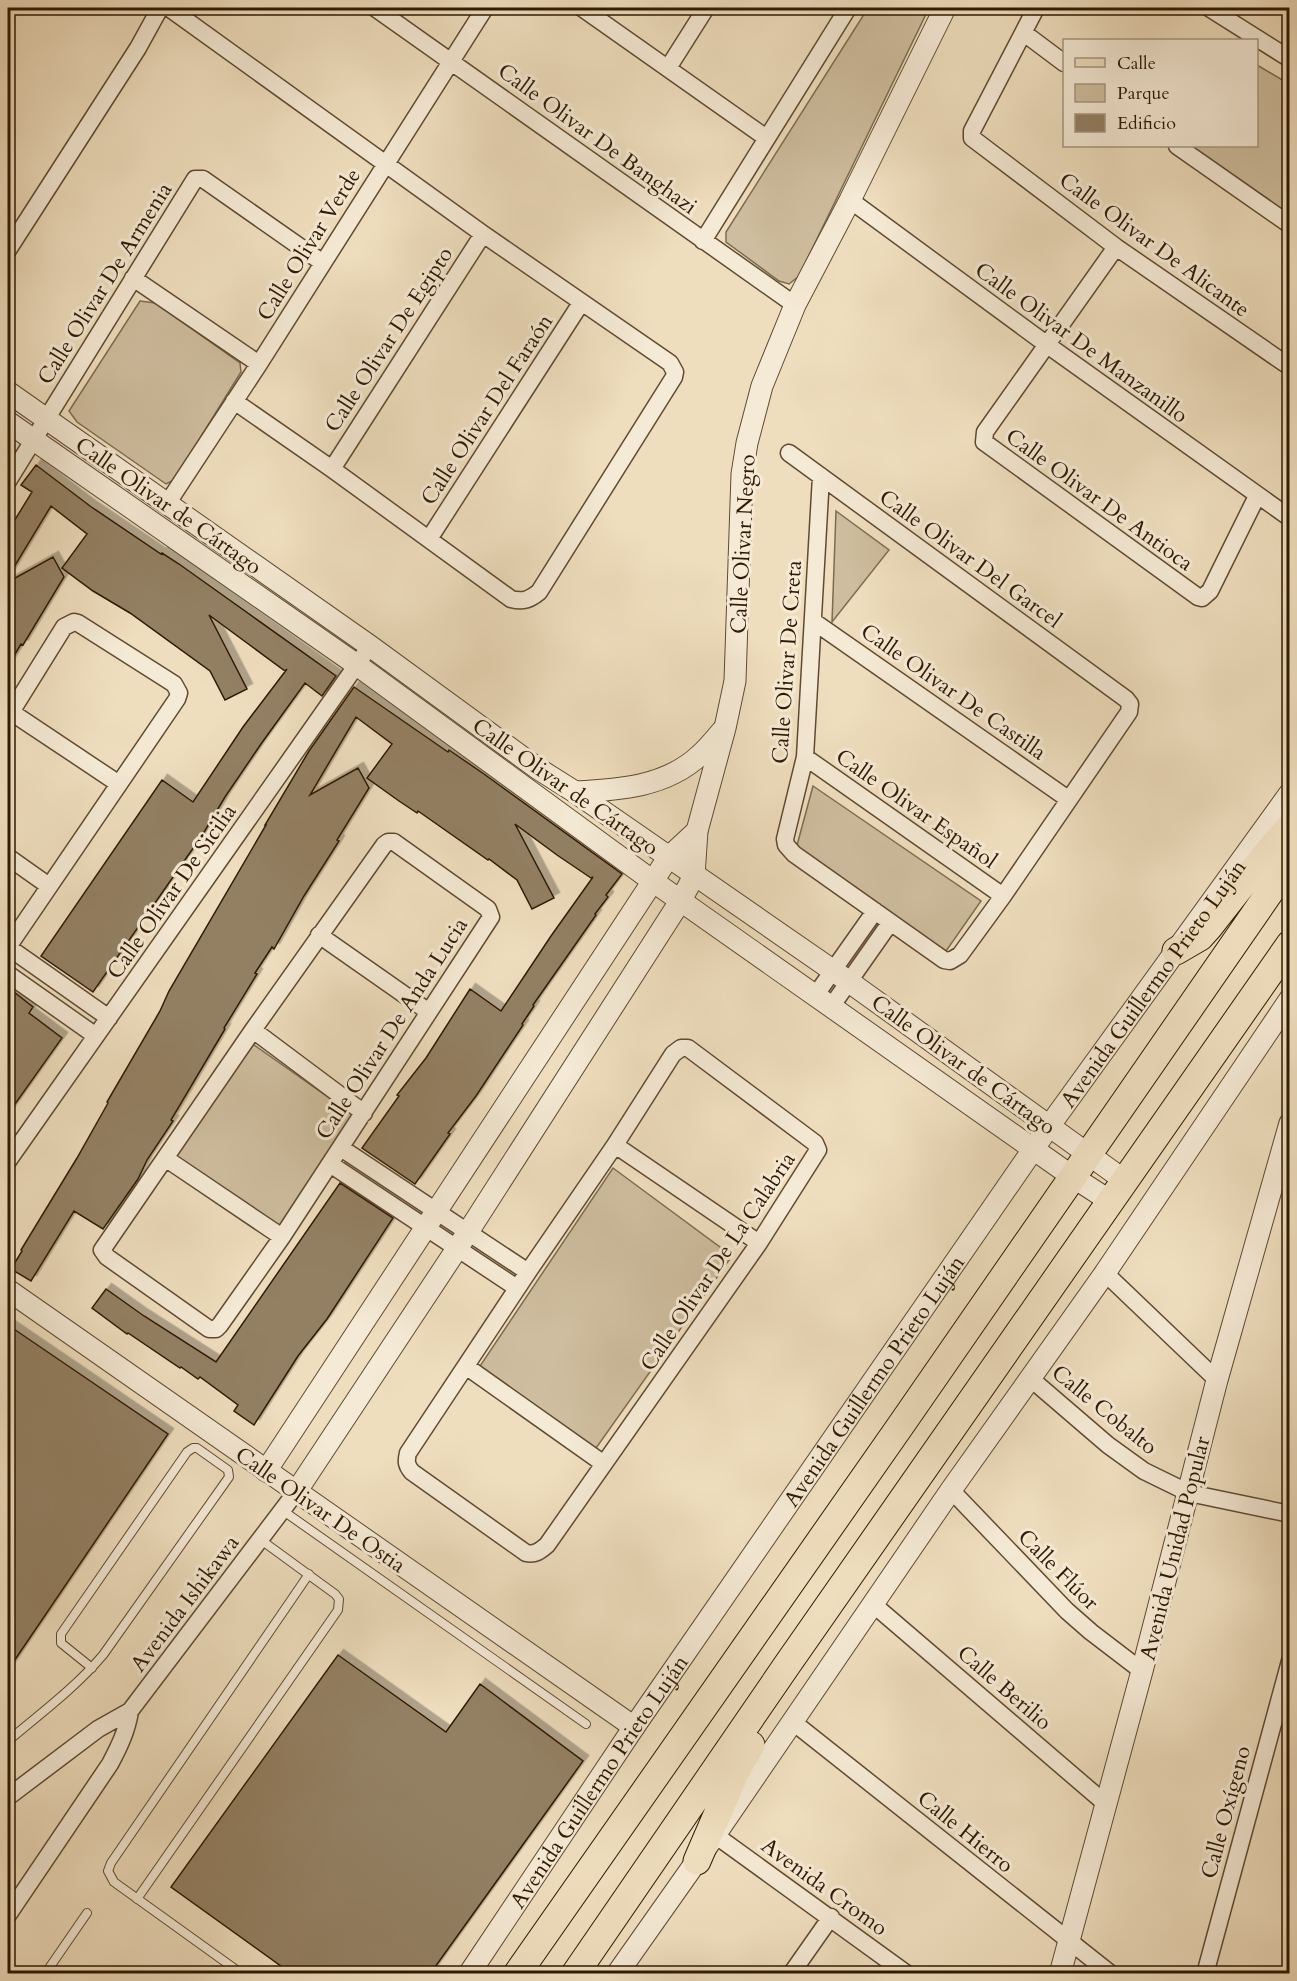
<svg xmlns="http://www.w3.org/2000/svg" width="1297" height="1981" viewBox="0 0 1297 1981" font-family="Cardo,serif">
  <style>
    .green { fill: #cebd9e; stroke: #7e6c50; stroke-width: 1.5 }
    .building { fill: #938064; stroke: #2f1a03; stroke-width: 1.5; filter: url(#shadow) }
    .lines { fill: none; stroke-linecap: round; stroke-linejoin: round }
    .service-casing { stroke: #5f4b32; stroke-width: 10 }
    .minor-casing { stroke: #5f4b32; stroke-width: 19 }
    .tertiary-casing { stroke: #5f4b32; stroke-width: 23 }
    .primary-casing { stroke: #2f1a03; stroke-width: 29 }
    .service { stroke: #f5ead5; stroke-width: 8 }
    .minor { stroke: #f5ead5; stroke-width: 16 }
    .tertiary { stroke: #f5ead5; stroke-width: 21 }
    .primary { stroke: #efdebe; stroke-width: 27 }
    .labels { text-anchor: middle; stroke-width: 6; stroke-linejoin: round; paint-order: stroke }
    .street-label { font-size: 22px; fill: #2f1a03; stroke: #f5ead5 }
  </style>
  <defs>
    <filter id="shadow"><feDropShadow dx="5.5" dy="-5.5" stdDeviation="0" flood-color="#0004"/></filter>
  </defs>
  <rect width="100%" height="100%" fill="#efdebe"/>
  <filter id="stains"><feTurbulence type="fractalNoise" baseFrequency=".00333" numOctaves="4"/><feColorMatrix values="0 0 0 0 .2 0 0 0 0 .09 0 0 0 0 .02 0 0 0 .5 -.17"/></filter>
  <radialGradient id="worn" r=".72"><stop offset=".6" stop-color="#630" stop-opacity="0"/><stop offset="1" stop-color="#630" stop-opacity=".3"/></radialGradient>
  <path class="green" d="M868,8H929L799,276L789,284L779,281L726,242V232Z
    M1257,65L1289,84V223L1188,152L1192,146H1256Z
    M140,301L155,303L240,363L241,372L174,480L166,484L77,422L69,411Z
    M836,511L889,550L832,622Z
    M813,786L981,901L944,954L796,849Z
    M247,1040L359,1119L282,1237L166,1157Z
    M613,1168L732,1256L594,1451L478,1369Z"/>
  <path class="building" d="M36,465L90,506L161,554L162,553L179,564L336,676L322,696L305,683L261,744L225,797L203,834L93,992L41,956L162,780L193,802L243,727L287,669L285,671L209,615L247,689L225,700L210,671L130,613L93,591L62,568L87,534L51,506L8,577V531L32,492L21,485Z
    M53,557L64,577L23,645L21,644L8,666V582Z
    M354,687L448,752L449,750L484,774L622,874L606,895L608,897L595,914L596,915L533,1005L534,1006L522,1024L523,1025L476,1096L448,1133L450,1134L415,1184L362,1148L399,1096L397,1095L426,1058L470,989L501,1011L551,936L593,877L591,878L557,855L515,824L554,898L532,909L517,880L489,859L488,860L418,811L417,813L399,801L367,778L392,744L356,717L310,795L358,768L369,788L337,840L339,841L304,896L274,949L272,947L255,973L257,974L224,1028L225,1029L171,1120L173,1121L147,1160L138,1179L103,1229L74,1211L31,1281L11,1269L22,1251L21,1250L77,1158L108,1103L107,1102L160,1011L169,991L266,825H265L309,751Z
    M14,992L33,1007L29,1013L62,1038L8,1114V1001Z
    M340,1183L393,1218L327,1319L298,1356L254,1425L234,1411L238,1405L200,1377L198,1379L181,1367L180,1368L128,1333L127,1334L92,1308L106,1289L144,1316L216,1362Z
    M8,1325L168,1434L8,1670Z
    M338,1655L446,1732L480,1684L583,1761L430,1974H292L171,1887Z"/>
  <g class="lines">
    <g class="service-casing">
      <path id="service" d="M282,1510L586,1724
        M8,1741C41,1713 75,1688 103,1655L229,1477L228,1470L197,1448H193L187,1452L61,1634V1643L92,1668
        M137,1899L338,1610L339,1599L335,1594L261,1540
        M45,1974L87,1913
        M242,1974L114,1882L108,1871L111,1863L309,1574"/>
    </g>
    <g class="minor-casing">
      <path id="minor" d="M169,8L483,234L670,363L675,372L674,377L539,592C529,600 523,602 511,599L332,469L234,401
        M375,8L795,305
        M582,8L765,137
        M1036,8L972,131V138L1116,247L1290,367
        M1209,8L1290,59
        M1024,33L1064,63
        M668,68L706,8
        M1177,146L1290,225
        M850,200L1046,344L1290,518
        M703,241L848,8
        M1116,247L985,432L984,442L1198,597L1202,598L1210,591L1257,496
        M8,250L138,48L160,8
        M133,278L259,364
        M789,453L1126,699L1130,704L1129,712L1003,896L960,955L950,961L944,960L794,854L786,845L785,839L805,757L821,476
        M332,469L483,234
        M8,481L195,179H203L323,263
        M167,504L259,364L485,8
        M429,539L581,303
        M813,621L1068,799
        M11,712L119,784
        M8,717L64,627L74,622L78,623L174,684L179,693L177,699L8,947
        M805,757L1003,896
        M388,842H394L488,909L491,917L282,1237L220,1325L216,1329H209L107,1257L102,1250L253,1030L384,845Z
        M8,857L49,886
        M319,935L429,1012
        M8,947L109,1018
        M8,974L96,1036
        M815,996L875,911
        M831,1007L890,923
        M253,1030L364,1113
        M681,1048H688L815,1143L818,1150L759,1243L547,1545C540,1551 535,1555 526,1553L412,1472C406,1465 406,1461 408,1453L528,1272L615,1145L673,1054Z
        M615,1145L759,1243
        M341,1148L528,1272
        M165,1158L282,1237
        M8,1161L370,646
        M330,1164L517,1288
        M1105,1273L1217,1380
        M467,1367L604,1464
        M1030,1378L1108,1445L1144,1471L1189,1493L1290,1514
        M951,1490L1067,1611L1091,1632L1142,1671
        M874,1605L1106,1804
        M130,1711L296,1492
        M793,1722L1111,1974
        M8,1797L98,1729L130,1711C127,1731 119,1747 110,1764L8,1915
        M715,1835L907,1974
        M791,1974L831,1917
        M1205,1974L1290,1661"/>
    </g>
    <g class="tertiary-casing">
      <g id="tertiary">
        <path d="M8,392L370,646L537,768L575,792L848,981L1124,1180"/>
        <path d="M8,422L357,665L654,882L1073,1177L1110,1201"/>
        <path d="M575,792C618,790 666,787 700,755C708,748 715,739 722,731"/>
        <path d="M8,1290L634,1727"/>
        <path d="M266,1471L668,858L697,831"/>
        <path d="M296,1492L468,1232L681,900L694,876L697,831L725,728L735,681L742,474L747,443L762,386L795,305L850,200L945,8"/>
        <path id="s1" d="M469,1974L634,1727L1050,1125L1290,793"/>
        <path d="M617,1974L715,1835L951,1490L1105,1273L1290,999"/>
        <path d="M1060,1974L1142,1671L1217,1380L1290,1123"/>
      </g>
    </g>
    <g class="primary-casing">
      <path id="primary" d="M1176,951L1200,937L1209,927L1274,844L1290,827
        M697,1861L736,1771L751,1745
        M517,1974L901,1425L1290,863
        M575,1974L787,1665L1290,944"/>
    </g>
    <use href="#service" class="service"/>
    <use href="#minor" class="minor"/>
    <use href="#tertiary" class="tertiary"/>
    <use href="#primary" class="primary"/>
  </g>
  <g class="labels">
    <g class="street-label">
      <text transform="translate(598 138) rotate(36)" y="8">Calle Olivar De Banghazi</text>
      <text transform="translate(308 244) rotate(-58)" y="8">Calle Olivar Verde</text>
      <text transform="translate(1155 244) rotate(36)" y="8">Calle Olivar De Alicante</text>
      <text transform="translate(104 283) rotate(-58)" y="8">Calle Olivar De Armenia</text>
      <text transform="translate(388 339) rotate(-57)" y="8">Calle Olivar De Egipto</text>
      <text transform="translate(1082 342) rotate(36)" y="8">Calle Olivar De Manzanillo</text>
      <text transform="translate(486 409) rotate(-57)" y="8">Calle Olivar Del Faraón</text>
      <text transform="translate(1100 499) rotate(36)" y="8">Calle Olivar De Antioca</text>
      <text transform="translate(169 505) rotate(35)" y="8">Calle Olivar de Cártago</text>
      <text transform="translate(742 544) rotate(-87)" y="8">Calle Olivar Negro</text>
      <text transform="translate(971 558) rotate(36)" y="8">Calle Olivar Del Garcel</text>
      <text transform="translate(786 662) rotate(-86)" y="8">Calle Olivar De Creta</text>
      <text transform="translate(954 691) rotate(35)" y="8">Calle Olivar De Castilla</text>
      <text transform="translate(566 786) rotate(35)" y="8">Calle Olivar de Cártago</text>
      <text transform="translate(917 808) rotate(35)" y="8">Calle Olivar Español</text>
      <text transform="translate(171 891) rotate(-55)" y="8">Calle Olivar De Sicilia</text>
      <text dy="8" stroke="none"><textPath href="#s1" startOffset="1204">Avenida Guillermo Prieto Luján</textPath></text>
      <text transform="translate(391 1028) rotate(-57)" y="8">Calle Olivar De Anda Lucia</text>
      <text transform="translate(964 1064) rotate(36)" y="8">Calle Olivar de Cártago</text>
      <text transform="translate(717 1261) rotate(-56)" y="8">Calle Olivar De La Calabria</text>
      <text dy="8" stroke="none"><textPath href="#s1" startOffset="718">Avenida Guillermo Prieto Luján</textPath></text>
      <text transform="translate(1105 1409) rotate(39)" y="8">Calle Cobalto</text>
      <text transform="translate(321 1509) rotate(35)" y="8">Calle Olivar De Ostia</text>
      <text transform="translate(1174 1548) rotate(-76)" y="8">Avenida Unidad Popular</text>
      <text transform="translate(1059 1569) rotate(45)" y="8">Calle Flúor</text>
      <text transform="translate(184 1603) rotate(-53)" y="8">Avenida Ishikawa</text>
      <text transform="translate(1005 1687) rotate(41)" y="8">Calle Berilio</text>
      <text dy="8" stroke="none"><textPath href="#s1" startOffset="232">Avenida Guillermo Prieto Luján</textPath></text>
      <text transform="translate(1225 1812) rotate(-75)" y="8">Calle Oxígeno</text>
      <text transform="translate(966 1831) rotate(39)" y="8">Calle Hierro</text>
      <text transform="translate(825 1886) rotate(36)" y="8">Avenida Cromo</text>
    </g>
  </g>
  <rect width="1297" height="1981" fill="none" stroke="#efdebe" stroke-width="30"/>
  <rect x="9" y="9" width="1279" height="1963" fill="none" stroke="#2f1a03" stroke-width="3"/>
  <rect x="15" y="15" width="1267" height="1951" fill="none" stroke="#2f1a03" stroke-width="1.5"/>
  <rect x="1063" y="39" width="195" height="108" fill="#f5ead5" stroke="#a69781" stroke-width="1.5"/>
  <rect x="1075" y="58" width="30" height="9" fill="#efdebe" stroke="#a69781" stroke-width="1.5"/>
  <text x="1117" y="69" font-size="18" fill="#2f1a03">Calle</text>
  <rect x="1075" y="84" width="30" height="18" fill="#cebd9e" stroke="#a69781" stroke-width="1.5"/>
  <text x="1117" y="99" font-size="18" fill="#2f1a03">Parque</text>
  <rect x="1075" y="114" width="30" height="18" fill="#938064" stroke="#a69781" stroke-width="1.5"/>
  <text x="1117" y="129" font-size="18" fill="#2f1a03">Edificio</text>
  <rect width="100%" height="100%" filter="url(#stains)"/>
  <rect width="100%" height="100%" fill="url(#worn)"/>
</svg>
